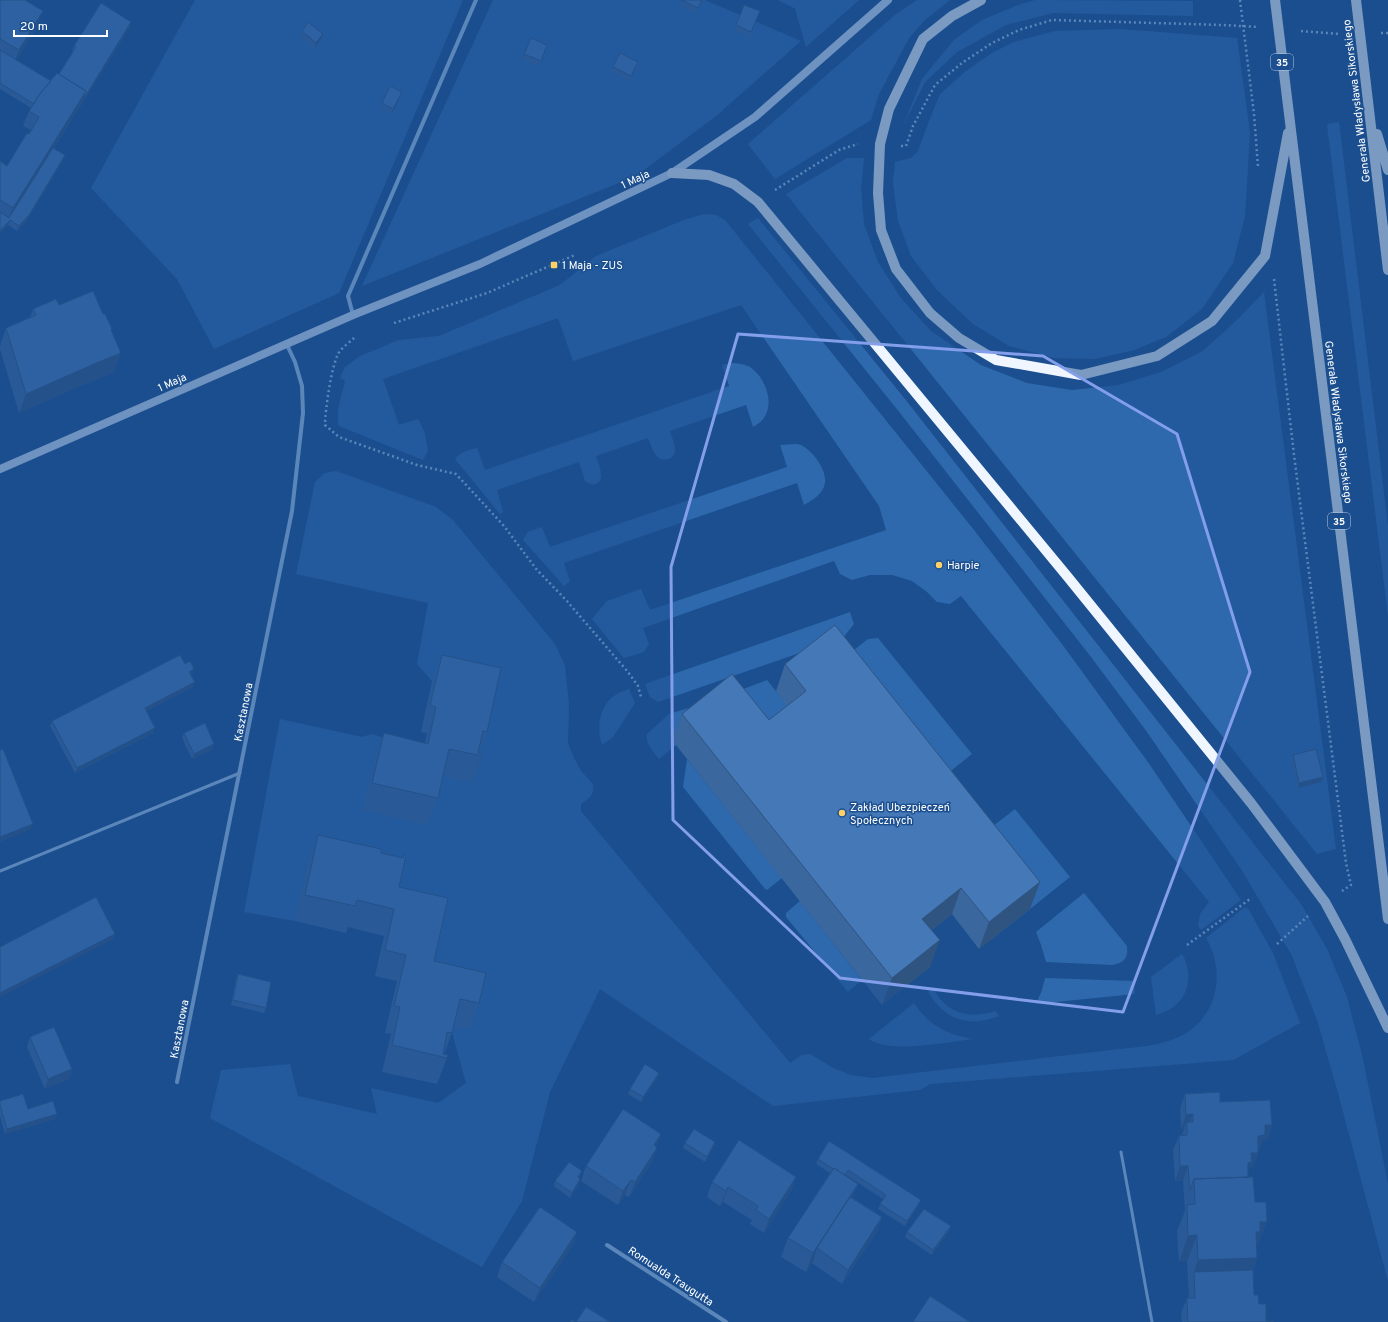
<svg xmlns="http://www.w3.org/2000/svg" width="1388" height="1322" viewBox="0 0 1388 1322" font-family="Overpass,sans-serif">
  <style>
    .green { fill: #2e69ad }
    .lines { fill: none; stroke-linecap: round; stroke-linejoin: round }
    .path { stroke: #a9c9ee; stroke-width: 2.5; stroke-dasharray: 2 3; stroke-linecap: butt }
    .lane { stroke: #a9c9ee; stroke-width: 3 }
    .street { stroke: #a9c9ee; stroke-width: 4 }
    .secondary { stroke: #d6e6fa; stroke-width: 8 }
    .primary { stroke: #f0f6ff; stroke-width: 10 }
    .wall { fill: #3a679d }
    .shaded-wall { fill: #305480 }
    .building { fill: #4478b7; stroke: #305480 }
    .marked { fill: none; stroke: #839eea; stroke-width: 3; stroke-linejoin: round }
    .poi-dot { fill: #ffd166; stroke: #1b4f8f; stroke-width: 1.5 }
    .labels { text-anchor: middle; stroke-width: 3; stroke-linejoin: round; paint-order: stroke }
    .shield { fill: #1b4f8f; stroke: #bbcadd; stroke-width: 1 }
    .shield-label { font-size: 10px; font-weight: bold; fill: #fff }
    .street-label { font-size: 11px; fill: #fff; stroke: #1b4f8f }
    .poi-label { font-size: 11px; fill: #fff; stroke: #1b4f8f; text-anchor: start }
  </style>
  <rect width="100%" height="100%" fill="#1b4f8f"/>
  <path class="green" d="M195,0H463L339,293L214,349L177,279L91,188Z
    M493,0H705L801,41L716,116L636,176L362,286Z
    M778,0H859L806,47L795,9H796Z
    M917,0H950L925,20L909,38L879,94L871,120L775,179L748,144L895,15Z
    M1035,0L1193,1V16L1053,13L1006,25L957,52L925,82L903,126L922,79L954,40L982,20L1018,5Z
    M1120,29L1237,38L1250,132L1245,216L1233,263L1202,309L1166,337L1134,350L1095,359L1054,358L1009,346L973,324L937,290L911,256L898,221L893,183L895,162L911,158L918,151L929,121L940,94L966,71L992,53L1014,42L1055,31Z
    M1339,122L1388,526V616L1327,124Z
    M847,158H864L861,188L864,224L878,262L900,297L931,331L981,365L1027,383L1072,390L1119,385L1161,372L1203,351L1238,319L1264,292L1336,849L1317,854L786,194Z
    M704,214L716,215L725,220L974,530L1062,644L1150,765L1241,900L1201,930L1198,926L1200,914L1209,902L961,596L950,604L937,602L927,592L912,581L892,575H870L852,580L840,574L834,561L643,628L649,644L644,652L624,658L592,619L607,601L641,589L650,610L886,530L879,506L741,305L573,361L558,318L383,379L399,425L418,419L425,433L428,451L423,460L339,426C335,412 342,395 345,381L340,378L345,367L360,356L399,340L439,336L560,285L596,256L684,220Z
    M758,218L905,399L1301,904L1327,949L1347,997L1363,1059L1388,1184V1281L1338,1093L1317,1020L1292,956L1243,872L1147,732L1091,657L900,413L748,224Z
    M732,363C738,363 744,364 750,367C770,381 778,415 753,427L746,405L670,431C672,439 681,455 668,459C665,460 661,460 659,458C653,454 651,444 648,438L596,456C598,464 607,480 595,484C591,485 588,483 585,481L579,462L497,490L503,512L500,514L455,459C461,452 468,450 477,448L485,470L729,386L722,365Z
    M780,445C786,445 796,443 801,445C813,451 827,470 825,483C823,494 813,500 804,505L797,483L564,563L570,581L564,586L523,540L528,532L542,527L550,547L787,467Z
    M336,471L436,507L453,520L555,644L565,666L569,705L568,743L574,758L581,771L593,784C594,796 590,797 581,804V811L790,1063L802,1055L810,1054L833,1068L851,1075L872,1078L1120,1049C1138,1047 1157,1046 1174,1039C1216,1023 1228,975 1206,938L1245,907L1249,910L1273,953L1300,1023L1233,1060L930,1084L920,1090L773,1106L600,989L550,1092L522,1201L482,1267L210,1118L221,1070L290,1064L298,1096L377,1114L371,1088L438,1103L466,1083L450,1025L424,988L438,925L295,921L244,912L280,719L362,737L372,734L393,741L440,776L491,695L432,681L417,664L428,603L296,574L315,482L325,473Z
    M850,612L854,624L843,638L658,702L650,697L645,684Z
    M878,638L972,754L932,786L836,664L868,639Z
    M767,680L797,717L759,747L735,692Z
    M629,689L635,703L613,737L602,745C596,727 599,705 617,694C621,692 626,690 629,689Z
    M705,703L676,745L659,759C653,751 645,744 647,734L669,714Z
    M687,759L782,878L767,890L765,889L683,787Z
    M1015,809L1070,877L1030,909L975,840Z
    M1084,893L1127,946C1128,958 1125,962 1113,965L1046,962L1041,945L1036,932Z
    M800,901L862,980L848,992L786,917V913Z
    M1182,954C1191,969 1191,989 1178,1003C1172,1009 1164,1012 1156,1015L1151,977Z
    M1045,978L1134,981L1135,994L1036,1004L1042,990Z
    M933,988C946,1013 969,1020 995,1011L999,1016C969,1028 945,1020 928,992Z
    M914,1003C930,1026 945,1034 973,1039C948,1042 889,1054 869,1039Z"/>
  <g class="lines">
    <path class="path" d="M1240,0L1254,114L1258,167
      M1301,31L1340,34
      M1381,33H1388
      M901,146H906L913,126L935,85L962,63L992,43L1019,30L1052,20L1223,25L1258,27
      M775,190L839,150L858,144
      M1274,279L1294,455L1346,863L1351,885L1342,891
      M394,323L487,293L575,255
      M354,338C350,342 344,346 340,351C332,360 325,411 325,425L339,437L417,465L456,474L504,526L537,570L566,600L628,672L638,686L641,697
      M1277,944L1308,916
      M1187,945L1250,899"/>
    <path class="lane" d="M0,871L240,773
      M1121,1152L1152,1322"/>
    <path class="street" d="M353,315L348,296L476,0
      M177,1082L292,511L303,413L302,386L295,362L287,345
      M607,1245L726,1322"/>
    <path class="secondary" d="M0,469L353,315L480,264L672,173L755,117L888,0"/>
    <path class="primary" d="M981,0L952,16L923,39L889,109L880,144L878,193L881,230L896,269L930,313L959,338L996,360L1081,375L1157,356L1212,321L1265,256L1288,133
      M1275,0L1388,919
      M1356,0L1388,270
      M1377,134L1388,170
      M672,173L709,175L734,184L758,202L1067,576L1251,803L1325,902L1345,939L1388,1028"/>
  </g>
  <path class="wall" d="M0,0L38,26L16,60L51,81L59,74L73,52L72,51L74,46L130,27L54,148L63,160L27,220L17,231L8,225L0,234V161L7,166L31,130L23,126L29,111L31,108L0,89Z
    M681,0H702L696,13L679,5Z
    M760,11L749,37L734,31L736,25Z
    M302,31L323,34L321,39L314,48L300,36Z
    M531,38L547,45L539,66L522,60Z
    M613,67H636L629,81L611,72Z
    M402,92L392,114L380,108L382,103Z
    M59,305L111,332L114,372L87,384V383L19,413L0,349V346L6,328L30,318L33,309Z
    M442,655L487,732L479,754L482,756L472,783L443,776L438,798L428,825L363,810L375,759L384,733L425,743L427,733L421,732L432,681Z
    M185,664L192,674L191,675L193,687L146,711L153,733L75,773L50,726L52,721Z
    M785,664L1030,909L979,949L952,914L932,930L930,967L882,1005L672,740L682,714L769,720L787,706L776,691Z
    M184,733L213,749L192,759L182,738Z
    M1293,755L1323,777L1321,782L1298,788L1291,760Z
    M318,835L381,853L402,858L404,854L399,887L434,961L479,1003L469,1029L453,1026L452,1033L444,1054L448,1055L437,1084L382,1072L391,1034L385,1033L397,981L375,976L384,936L348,927L346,933L295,921L308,861Z
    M238,974L266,1008L264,1013L231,1005L236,979Z
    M30,1037L72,1069L69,1079L45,1089L27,1047Z
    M659,1073L657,1078L641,1102L628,1094L630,1089Z
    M1185,1094L1220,1102L1272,1125L1267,1140H1263L1259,1150H1258V1153L1253,1167H1250L1248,1173L1257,1248V1258L1253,1270L1254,1295L1266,1322H1273H1182L1181,1313L1187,1298H1189L1187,1261L1179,1262L1177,1231L1185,1211L1183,1180L1175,1181L1173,1150L1179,1136L1182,1135L1184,1129H1181L1180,1109Z
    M0,1105L28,1109L55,1119L5,1134L0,1116Z
    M661,1134L656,1147L652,1162L629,1197L625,1195L618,1205L581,1181L586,1166Z
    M829,1141L919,1205L905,1226L878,1209L880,1204L883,1199L846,1175V1176L853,1198L882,1217L877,1232L842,1284L812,1263L813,1262L806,1272L781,1257L788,1238L830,1173L816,1164L818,1159Z
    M715,1142L714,1147L705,1162L683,1148L685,1143Z
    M582,1171L579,1178L580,1179L579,1184L570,1198L554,1186L555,1181Z
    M796,1177L791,1191L764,1233L750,1224L752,1220L723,1202L720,1206L707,1197L712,1182Z
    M951,1226L949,1231L932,1255L905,1237L907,1232Z
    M577,1232L572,1247L534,1302L497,1277L502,1262Z"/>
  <path class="shaded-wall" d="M43,11L38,26L13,65L19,50Z
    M131,22L130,27L8,222L10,220L8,225L0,234V231L7,222L13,208L86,91Z
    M323,34L321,39L314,48L316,43Z
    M638,62L636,67L629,81L631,76Z
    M402,92L400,97L392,114L393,109Z
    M65,155L63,160L27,220L17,231L19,226Z
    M121,353L114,372L87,384L94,364Z
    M94,364L87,383L19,413L26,394Z
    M194,669L192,674L188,677L189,672Z
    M195,682L193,687L143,713L145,708Z
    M155,728L153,733L75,773L77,768Z
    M214,744L213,749L192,759L194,754Z
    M1323,777L1321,782L1298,788L1299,783Z
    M33,824L31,829L0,842V837Z
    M1040,882L1030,909L979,949L989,922Z
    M961,888L952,914L913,945L922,919Z
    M115,934L113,939L0,997V993Z
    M940,940L930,967L882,1005L892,978Z
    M72,1069L69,1079L45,1089L48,1079Z
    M659,1073L657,1078L641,1102L643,1097Z
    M57,1114L55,1119L5,1134L7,1129Z
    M1193,1114L1188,1129L1187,1122L1184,1129H1181L1186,1115Z
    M1265,1125H1272L1267,1140H1263L1259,1150H1252L1258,1136Z
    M661,1134L656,1148L654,1145Z
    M715,1142L714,1147L705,1162L707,1157Z
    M657,1148L652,1162L629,1197L635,1182Z
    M1251,1153H1258L1253,1167H1250L1247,1177H1242Z
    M1180,1166H1188L1183,1180L1175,1181Z
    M796,1177L791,1191L764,1233L769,1219Z
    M580,1179L579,1184L570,1198L572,1193Z
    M631,1180L625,1195L618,1205L623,1191Z
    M858,1184L851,1203L817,1248L813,1262L806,1272L813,1253Z
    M728,1187L723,1202L720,1206L726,1191Z
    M921,1200L919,1205L905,1226L907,1221Z
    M882,1217L877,1232L842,1284L848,1270Z
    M1260,1222H1267L1257,1248V1258L1248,1284L1194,1272L1198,1260Z
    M951,1226L949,1231L932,1255L933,1250Z
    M577,1232L572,1247L534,1302L540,1288Z
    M1197,1235L1187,1261L1179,1262L1188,1236Z"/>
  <path class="building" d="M0,0H25L43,11L19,50L0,39Z
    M681,0H702L698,8Z
    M101,3L131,22L83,100L86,91L59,74L76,47L74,46Z
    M744,5L760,11L751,32L736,25Z
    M308,22L323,34L316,43L302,31Z
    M531,38L547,45L541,61L524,54Z
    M0,50L51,81L39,95L34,104L0,83Z
    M620,53L638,62L631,76L613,67Z
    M57,73L86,91L13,208L0,200V161L7,166L27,133L29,134L39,117L29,111L39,95Z
    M390,86L402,92L393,109L382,103Z
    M53,148L65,155L29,215L19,226L10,220L0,231V212L9,218Z
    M93,291L103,314H105L112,329L111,330L121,353L94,364L26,394L6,328L36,315L33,309L56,299L59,305Z
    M835,625L1040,882L989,922L961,888L922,919L940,940L892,978L682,714L732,674L769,720L806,691L785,664Z
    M180,655L185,664L190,661L194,669L189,672L195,682L145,708L155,728L77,768L52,721Z
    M442,655L501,668L487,732L483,731L478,753L482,754V756L449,749L438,798L372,783L384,733L428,744L436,707L430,705Z
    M205,723L214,744L194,754L184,733Z
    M3,749L33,824L0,837V750Z
    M1316,749L1323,777L1299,783L1293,755Z
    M318,835L381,849V853L403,858L404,854L406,855L399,887L448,898L434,961L486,973L479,1003L460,999L452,1033L447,1032L443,1054L448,1055L447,1058L392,1045L400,1007L394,1006L406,955L385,950L394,909L357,900L355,906L305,895Z
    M96,897L115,934L0,993V947Z
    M238,974L271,982L266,1008L233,1000Z
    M54,1027L72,1069L48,1079L30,1037Z
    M645,1064L659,1073L643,1097L630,1089Z
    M1220,1092V1102L1270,1100L1272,1125H1265V1135L1258,1136V1153H1251L1252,1162L1248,1163V1177L1194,1179L1190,1191L1188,1166H1180L1179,1136L1187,1135V1122H1193V1114L1186,1115L1185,1094Z
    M23,1094L28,1109L53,1101L57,1114L7,1129L0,1105V1101Z
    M623,1109L661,1134L654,1145L657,1148L635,1182L631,1180L623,1191L586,1166Z
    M694,1129L715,1142L707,1157L685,1143Z
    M739,1140L796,1177L769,1219L756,1210L758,1206L728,1187L726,1191L712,1182Z
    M829,1141L921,1200L907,1221L880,1204L886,1195L848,1170L845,1175L834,1168L833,1169L818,1159Z
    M569,1162L582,1171L578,1177L580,1179L572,1193L555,1181Z
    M834,1168L858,1184L813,1253L788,1238Z
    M1253,1177L1255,1202H1266L1267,1222H1260V1232H1256L1257,1258L1198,1260L1197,1235L1188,1236L1187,1205L1195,1204L1194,1179Z
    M850,1197L882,1217L848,1270L817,1248Z
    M540,1207L577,1232L540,1288L502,1262Z
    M924,1209L951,1226L933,1250L907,1232Z
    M1253,1270L1254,1295H1258L1259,1304H1266V1322L1273,1321V1322H1188L1187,1298H1195L1194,1272Z
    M930,1296L970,1322H913Z
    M586,1307L610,1322H576Z
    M571,1319L575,1322H570Z"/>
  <path d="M0 0H1388V1322H0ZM738,334L1043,356L1177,434L1250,672L1123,1012L840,978L673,820L671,567Z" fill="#1b4f8f" fill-opacity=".55" fill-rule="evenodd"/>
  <path class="marked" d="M738,334L1043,356L1177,434L1250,672L1123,1012L840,978L673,820L671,567Z"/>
  <g class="poi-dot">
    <rect x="550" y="261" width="8" height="8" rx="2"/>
    <circle cx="939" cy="565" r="4"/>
    <circle cx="842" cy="813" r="4"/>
  </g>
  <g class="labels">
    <g class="shield">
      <rect x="1271" y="54" width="22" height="16" rx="3"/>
      <rect x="1328" y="513" width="22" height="16" rx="3"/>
    </g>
    <g class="shield-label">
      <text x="1282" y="66">35</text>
      <text x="1339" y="525">35</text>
    </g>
    <g class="street-label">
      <text transform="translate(1356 101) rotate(-97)" y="4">Generała Władysława Sikorskiego</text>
      <text transform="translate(635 179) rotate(-25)" y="4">1 Maja</text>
      <text transform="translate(172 382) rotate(-24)" y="4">1 Maja</text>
      <text transform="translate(1339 422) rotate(83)" y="4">Generała Władysława Sikorskiego</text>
      <text transform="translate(243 712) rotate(-79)" y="4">Kasztanowa</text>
      <text transform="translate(179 1029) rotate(-79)" y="4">Kasztanowa</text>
      <text transform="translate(671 1276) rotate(33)" y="4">Romualda Traugutta</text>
    </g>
    <g class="poi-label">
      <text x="562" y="269">1 Maja - ZUS</text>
      <text x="947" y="569">Harpie</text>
      <text x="850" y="811">Zakład Ubezpieczeń<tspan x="850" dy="13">Społecznych</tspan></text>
    </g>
  </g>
  <path d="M14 30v6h93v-6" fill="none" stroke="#ffffff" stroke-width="2"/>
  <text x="20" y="30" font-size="12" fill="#ffffff" stroke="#1b4f8f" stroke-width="3" paint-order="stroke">20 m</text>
</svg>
